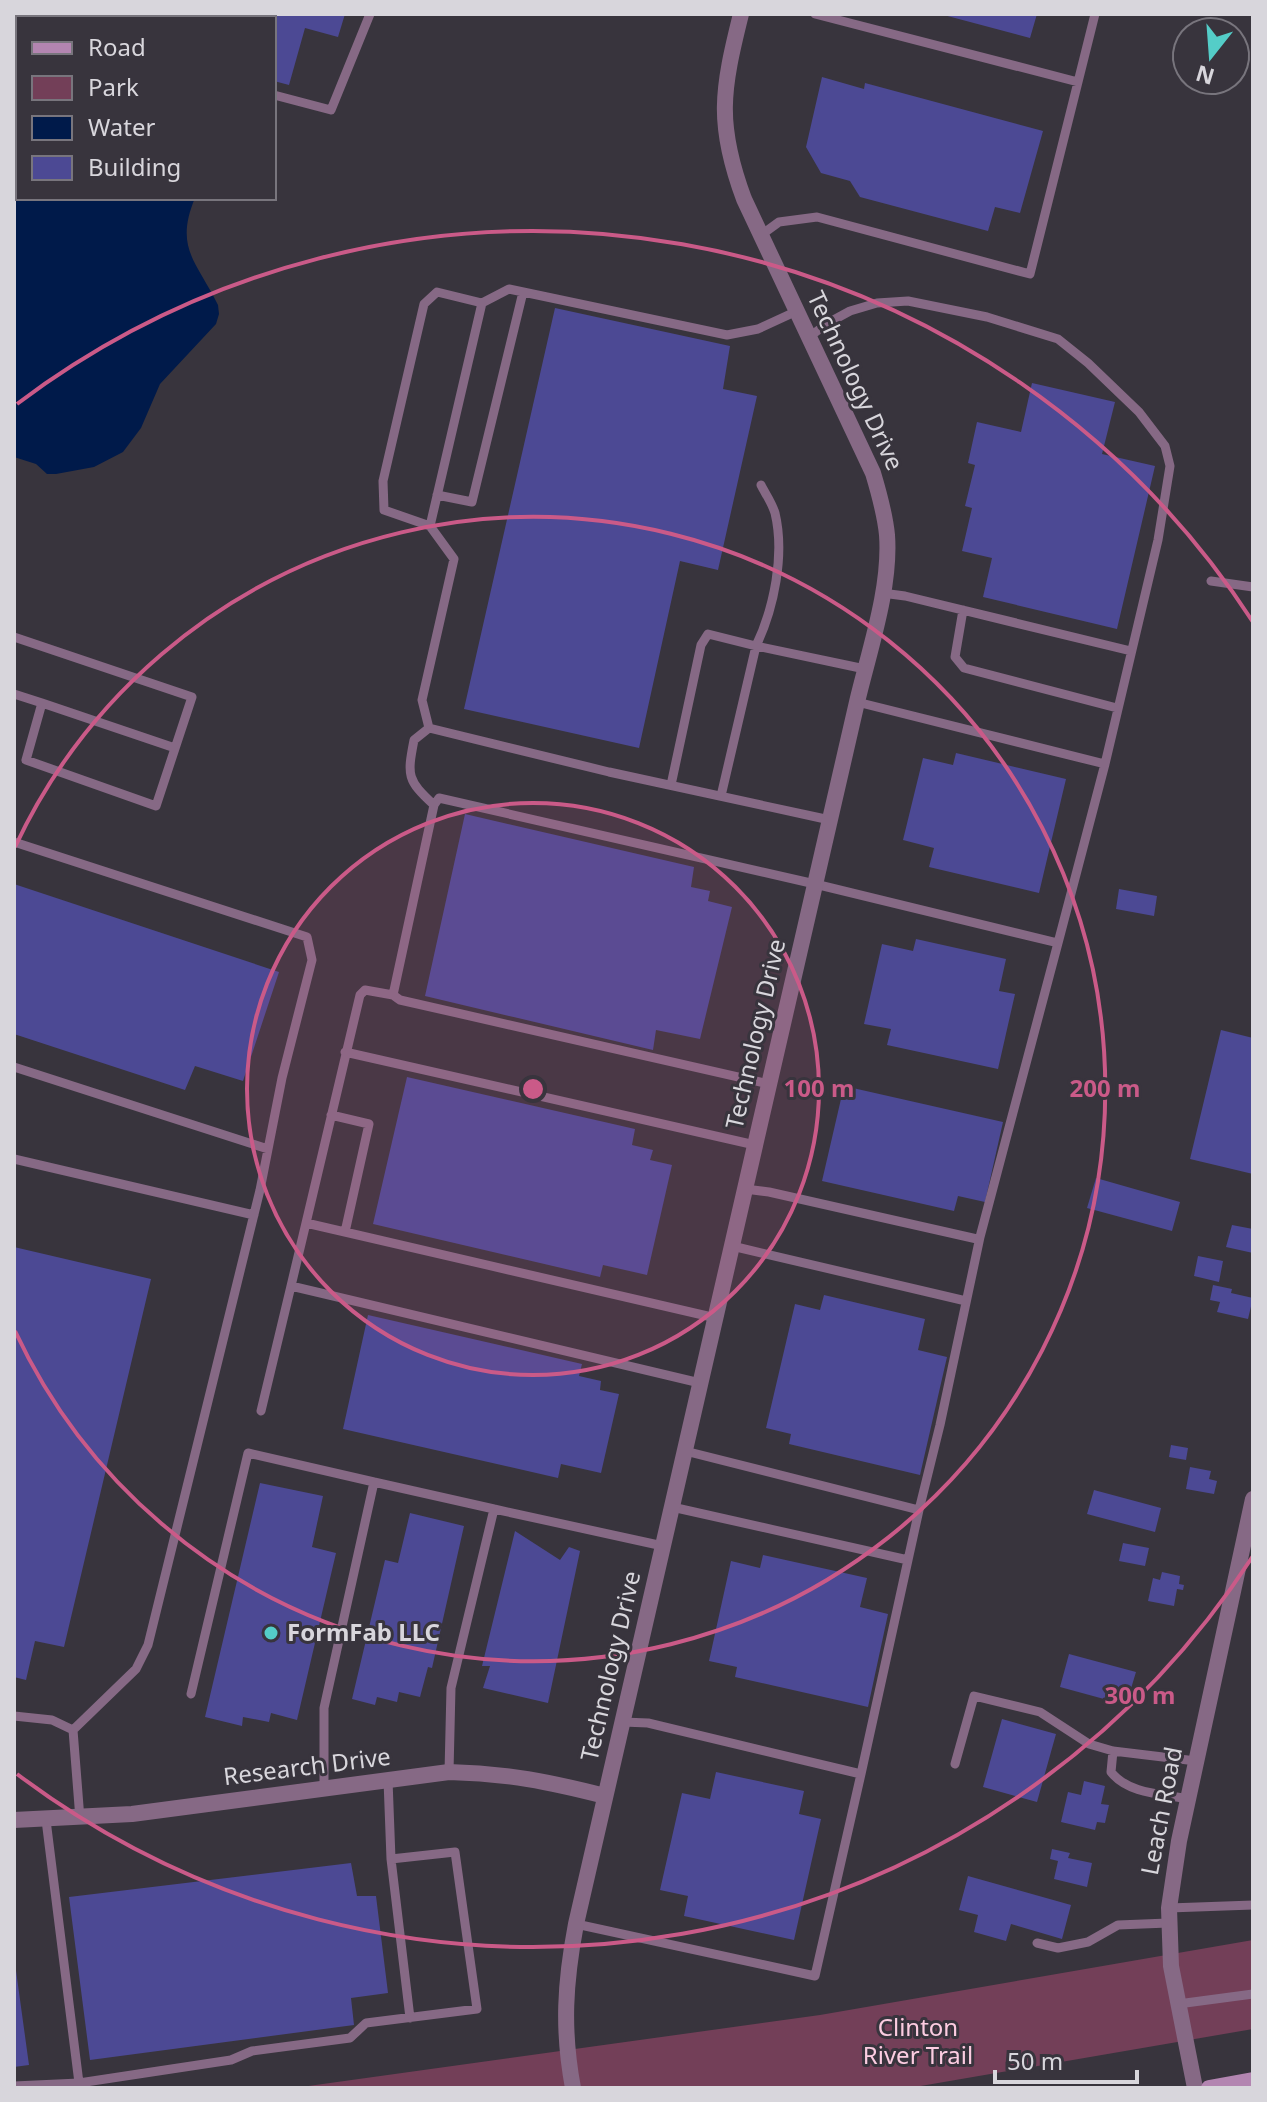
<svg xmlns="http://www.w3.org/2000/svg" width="1267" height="2102" viewBox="0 0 1267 2102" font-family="'Noto Sans',sans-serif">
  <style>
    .green { fill: #733f58 }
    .water { fill: #001a4a }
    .building { fill: #4c4994 }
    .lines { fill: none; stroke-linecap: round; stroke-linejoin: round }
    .service { stroke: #866985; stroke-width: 9 }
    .minor { stroke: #866985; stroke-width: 16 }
    .secondary { stroke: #b385b1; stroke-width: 16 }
    .ring { fill: none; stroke: #ca5a88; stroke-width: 4 }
    .poi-dot { fill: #54cdc8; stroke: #38343d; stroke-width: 3 }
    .labels { text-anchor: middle; stroke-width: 6; stroke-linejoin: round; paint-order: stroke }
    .street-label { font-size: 24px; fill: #d8d6dc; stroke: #38343d }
    .poi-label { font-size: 24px; font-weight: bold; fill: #d8d6dc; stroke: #38343d; text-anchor: start }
    .park-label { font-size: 24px; fill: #fccce1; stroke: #38343d }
    .centre { fill: #ca5a88; stroke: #38343d; stroke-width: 4 }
    .ring-label { font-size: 24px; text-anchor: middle; font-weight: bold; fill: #ca5a88; stroke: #38343d; stroke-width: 6; stroke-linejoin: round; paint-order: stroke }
  </style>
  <rect width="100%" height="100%" fill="#38343d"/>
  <path class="green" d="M1253,1940V2029L909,2088H294L820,2015Z"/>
  <path class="water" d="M14,56H18V198H195C174,248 197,262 218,305L219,314L216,324L160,384L141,428L123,452L94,467L56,474H47L36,464L14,457Z"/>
  <path class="building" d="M80,14H345L338,37L305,28L289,85L274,81V18H79Z
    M940,14H1037L1030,38Z
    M822,77L864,89L865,83L1043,131L1020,213L995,207L988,231L860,197L850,181L821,173L806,147Z
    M555,308L730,346L723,389L757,396L718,570L680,561L639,748L464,709Z
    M1032,383L1115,402L1102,454L1155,466L1117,629L983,597L992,558L962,551L972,508L965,506L975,465L968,463L977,422L1021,432Z
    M956,753L1066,779L1039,893L929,867L934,848L903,840L923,758L953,765Z
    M465,814L694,867L691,887L710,891L708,901L732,907L700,1039L656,1030L653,1050L425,996Z
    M14,884L279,972L243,1081L195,1066L185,1090L14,1034Z
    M1119,889L1157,896L1154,916L1116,909Z
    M916,939L1006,959L999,991L1015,994L998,1069L887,1045L891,1029L864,1024L882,944L913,951Z
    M1221,1030L1253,1038V1174L1190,1159Z
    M407,1077L635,1129L632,1145L653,1150L650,1160L672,1165L647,1275L603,1265L600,1277L373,1224Z
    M844,1086L1003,1122L985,1202L958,1196L954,1211L822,1181Z
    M1096,1178L1180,1202L1172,1231L1087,1208Z
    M1232,1225L1253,1229V1253L1226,1247Z
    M14,1247L151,1279L64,1647L35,1641L26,1680L14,1677Z
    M1198,1256L1223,1261L1219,1282L1194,1276Z
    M1213,1285L1232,1289L1231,1293L1253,1298L1248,1319L1217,1312L1220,1302L1210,1300Z
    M824,1295L925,1319L918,1350L947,1357L920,1475L789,1444L791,1434L766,1428L795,1304L820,1310Z
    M368,1315L582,1364L579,1376L601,1381L600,1390L619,1394L601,1473L561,1464L558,1478L343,1429Z
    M1171,1445L1188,1448L1186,1460L1169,1457Z
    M1190,1467L1211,1471L1209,1479L1217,1481L1214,1494L1186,1489Z
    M260,1483L323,1496L312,1547L336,1553L297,1720L271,1713L269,1722L243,1717L242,1726L205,1717Z
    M1094,1490L1161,1508L1155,1532L1087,1514Z
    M410,1513L464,1526L432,1668L428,1667L420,1697L399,1692L397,1702L377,1697L375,1705L352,1699L385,1560L398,1563Z
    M515,1531L560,1560L569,1547L580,1551L548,1703L483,1688L490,1666H482Z
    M1123,1543L1149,1548L1145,1566L1119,1561Z
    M763,1555L867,1578L860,1607L888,1614L868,1707L735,1677L737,1667L709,1661L731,1561L760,1568Z
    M1162,1572L1180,1576L1179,1584L1184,1585L1183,1590L1177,1589L1174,1606L1148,1601L1153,1578L1160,1580Z
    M1069,1654L1136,1672L1126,1705L1060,1687Z
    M1002,1719L1056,1734L1037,1802L983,1787Z
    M716,1772L804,1791L799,1814L821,1819L794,1940L684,1916L688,1896L660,1890L682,1793L710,1799Z
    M1084,1781L1105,1786L1101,1804L1109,1805L1105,1823L1097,1822L1095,1830L1061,1822L1068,1792L1081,1795Z
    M1052,1849L1070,1853L1068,1858L1092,1863L1087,1887L1054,1879L1058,1861L1050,1859Z
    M351,1863L357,1896H376L388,1993L351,1998L354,2025L90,2060L69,1897Z
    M968,1876L1071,1905L1062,1939L1011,1924L1006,1941L974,1932L978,1915L959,1910Z
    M14,1956L29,2065L14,2067Z"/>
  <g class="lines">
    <path class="service" d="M52,14L57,18
      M815,14L1078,82L1095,14
      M274,95L331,110L370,14
      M761,235L779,222L817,217L1030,274L1078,82
      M797,311L758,329L727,335L509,289L482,303L430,526L454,559L422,700L429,728L609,772L830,820
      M809,337L828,323L850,311L877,303L908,301L987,317L1058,339L1088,363L1139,412L1165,446L1170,466L1158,540L1105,764
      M437,495L472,502L523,292
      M430,526L384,510L383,481L424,304L437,292L482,303
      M1211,581L1253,587
      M882,593L905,596L1131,651
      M963,610L955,657L964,668L1117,708
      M14,637L192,697L156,806L26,760L42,703L14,694
      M42,703L175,748
      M429,728L414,740C407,776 407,780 434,805
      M671,785L701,645L708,634L756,646C774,608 785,555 775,513C772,503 765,493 761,485
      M721,796L756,646L865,669
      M14,842L307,937L312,960L282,1078L260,1190L148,1645L136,1669L73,1730L80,1819
      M393,995L365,990L360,995L306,1223L716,1318
      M345,1052L755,1145
      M14,1067L268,1149
      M769,1084L400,1000L393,995L434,805L439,798L815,884L1058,943L1105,764L857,702
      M331,1115L369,1124L345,1232
      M14,1159L254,1215
      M745,1189L769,1192L977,1239L980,1237L1058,943
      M732,1246L966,1301
      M291,1286L306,1223
      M261,1411L291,1286L700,1383
      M685,1451L919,1510L940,1425L980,1237
      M672,1507L908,1560L919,1510
      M191,1694L248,1453L374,1482
      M14,1716L52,1720L73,1730
      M1113,1751L1111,1772C1128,1794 1163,1794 1188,1799
      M955,1764L974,1696L1040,1712L1089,1744L1113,1751L1196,1761
      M449,1772L451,1688L494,1509L663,1546
      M861,1774L908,1560
      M388,1780L391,1859L410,2018
      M324,1788V1708L374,1482L494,1509
      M46,1820L79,2083
      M1169,1908L1253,1905
      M576,1924L815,1976L861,1774L648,1723L623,1722
      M1037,1943L1058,1948L1088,1942L1118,1925L1168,1923
      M1178,2004L1253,1994
      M14,2086L79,2083L231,2060L252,2051L350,2038L366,2023L477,2009L455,1852L391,1859"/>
    <path class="minor" d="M14,1820L132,1814L449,1772C506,1773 550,1782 605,1796
      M573,2088C562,2029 565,1982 576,1924L857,702C869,651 891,588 887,535C885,514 879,493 873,473L744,199C716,124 722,90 741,14
      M1195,2088L1171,1966L1169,1908L1179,1841L1253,1499"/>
    <path class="secondary" d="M1209,2088L1253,2080"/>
  </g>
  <circle cx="533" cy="1089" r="286" fill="#ca5a88" fill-opacity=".12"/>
  <g class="ring">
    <circle cx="533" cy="1089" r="286"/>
    <path d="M15 847A572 572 0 1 1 15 1331"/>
    <path d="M1253 1556A858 858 0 0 1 17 1774M17 404A858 858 0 0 1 1253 622"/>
  </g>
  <circle class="poi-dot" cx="271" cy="1633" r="8"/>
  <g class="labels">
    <g class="street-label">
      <text transform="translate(855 381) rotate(65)" y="8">Technology Drive</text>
      <text transform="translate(756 1034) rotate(-77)" y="8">Technology Drive</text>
      <text transform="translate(611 1666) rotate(-77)" y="8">Technology Drive</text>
      <text transform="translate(307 1767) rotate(-7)" y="8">Research Drive</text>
      <text transform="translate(1162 1811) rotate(-79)" y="8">Leach Road</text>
    </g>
    <g class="poi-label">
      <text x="287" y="1641">FormFab LLC</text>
    </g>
    <g class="park-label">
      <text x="918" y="2036">Clinton<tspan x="918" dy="28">River Trail</tspan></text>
    </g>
  </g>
  <circle cx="533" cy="1089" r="12" class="centre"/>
  <g class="ring-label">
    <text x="819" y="1097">100 m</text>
    <text x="1105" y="1097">200 m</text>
    <text x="1140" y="1704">300 m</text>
  </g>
  <rect width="1267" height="2102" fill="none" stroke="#d8d6dc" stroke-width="32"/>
  <rect x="16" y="16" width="260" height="184" fill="#38343d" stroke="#78757d" stroke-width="2"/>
  <rect x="32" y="42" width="40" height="12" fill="#b385b1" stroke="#78757d" stroke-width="2"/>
  <text x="88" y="56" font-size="24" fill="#d8d6dc">Road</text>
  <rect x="32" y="76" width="40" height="24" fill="#733f58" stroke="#78757d" stroke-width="2"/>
  <text x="88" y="96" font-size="24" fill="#d8d6dc">Park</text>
  <rect x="32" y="116" width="40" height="24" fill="#001a4a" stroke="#78757d" stroke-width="2"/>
  <text x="88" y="136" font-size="24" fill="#d8d6dc">Water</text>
  <rect x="32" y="156" width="40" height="24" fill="#4c4994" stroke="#78757d" stroke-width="2"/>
  <text x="88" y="176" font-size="24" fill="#d8d6dc">Building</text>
  <g transform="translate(1211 56) rotate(197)"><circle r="38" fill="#38343d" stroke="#78757d" stroke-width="2"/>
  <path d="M0-6L14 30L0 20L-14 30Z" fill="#54cdc8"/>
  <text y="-12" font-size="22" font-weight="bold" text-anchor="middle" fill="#d8d6dc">N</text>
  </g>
  <path d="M995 2070v12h142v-12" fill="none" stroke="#d8d6dc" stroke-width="4"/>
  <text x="1007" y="2070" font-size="24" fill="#d8d6dc" stroke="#38343d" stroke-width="6" paint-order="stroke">50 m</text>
</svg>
